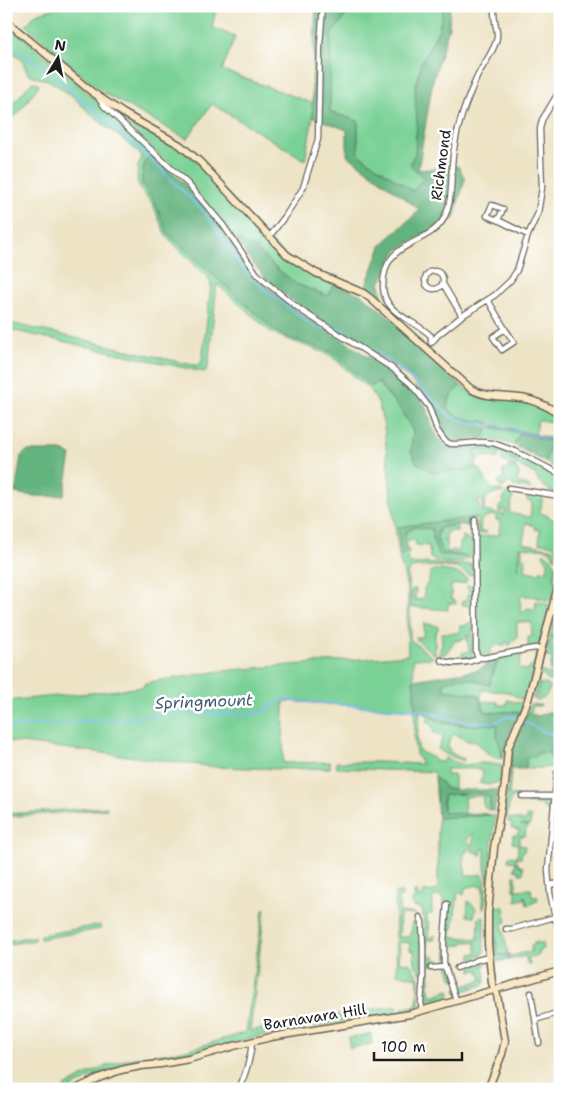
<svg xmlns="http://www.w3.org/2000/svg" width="566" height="1095" viewBox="0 0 566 1095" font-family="'Shantell Sans',sans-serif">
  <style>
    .green { fill: #7ad196; stroke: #4b7659 }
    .forest { fill: #63b37f; stroke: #40684e }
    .water { fill: #78bdef; stroke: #4a6c86 }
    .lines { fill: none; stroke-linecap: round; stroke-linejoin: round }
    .stream { stroke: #78bdef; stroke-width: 2 }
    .street-casing { stroke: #656257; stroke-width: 7 }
    .secondary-casing { stroke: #656257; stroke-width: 9 }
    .street { stroke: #fff; stroke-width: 4.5 }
    .secondary { stroke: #fae7c3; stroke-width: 6 }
    .labels { text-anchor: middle; stroke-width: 5; stroke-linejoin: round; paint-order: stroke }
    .street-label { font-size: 15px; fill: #1c1c1c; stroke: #fff }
    .water-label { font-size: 16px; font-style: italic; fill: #415c70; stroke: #fff }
  </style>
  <rect width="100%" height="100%" fill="#fff"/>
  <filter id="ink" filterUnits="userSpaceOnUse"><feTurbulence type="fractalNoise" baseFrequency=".02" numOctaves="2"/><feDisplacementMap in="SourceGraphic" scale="10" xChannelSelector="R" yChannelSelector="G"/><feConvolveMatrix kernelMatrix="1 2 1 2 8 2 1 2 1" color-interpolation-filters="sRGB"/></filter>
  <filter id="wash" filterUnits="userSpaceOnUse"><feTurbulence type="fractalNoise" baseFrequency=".0096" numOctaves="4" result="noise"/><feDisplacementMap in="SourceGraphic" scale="20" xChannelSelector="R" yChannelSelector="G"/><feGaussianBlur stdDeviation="1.12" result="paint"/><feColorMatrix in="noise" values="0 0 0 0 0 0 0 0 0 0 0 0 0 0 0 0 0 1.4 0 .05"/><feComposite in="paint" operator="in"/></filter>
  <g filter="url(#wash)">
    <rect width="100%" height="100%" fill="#ede3c5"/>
    <path class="green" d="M62,6H217L212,27L235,37L222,70L312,103L313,117L305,160L212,104L187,139L106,94L68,64L26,25L36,14Z
      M357,6H444L439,29L421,64L415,89L417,122L415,155L410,164L423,178L413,191L358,154V121L330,112L331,35L346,15Z
      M6,23L70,77L155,155L145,160L142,176V184L154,201L169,234L273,329L284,336L332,352L371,386L377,382L400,409L413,431L411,452L480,469L488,484L492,489L503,491V492C488,495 486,493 484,509H482L483,500H479V510L504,515L505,510L502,509V512H499V507L502,504L503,499L506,493L510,494L511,492H513L512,498H513L509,513L530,517L532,502L526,500L530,495L543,496L540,513L549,516L551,519L558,520L560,512V557L559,559L556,547L550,544L539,543L540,530L535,529V526L531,525V524L526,523L523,543L554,549L556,559L548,549L519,547L517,569H518L520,548L522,549V558L526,559L525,563H526L525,569L526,571L540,573L541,570L547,571L548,562L543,555L544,553L551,558L556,566L554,580L556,581L552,599L550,601L531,596H521L520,598L521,612H524L527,608L535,609L536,601L549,605V609L539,645L528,647V637H532L531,622H517V637L509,646L508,642H505V645H496L494,647L491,648V652L490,654L483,656L479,654L478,651L477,538L479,537L499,535L500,521L496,520V517L494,515L485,517L481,520L480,531L487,532L486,533L479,534L478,532L477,517L398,527L406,551V547L409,550V553L408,554L407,558L409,563L423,564L424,563L450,565L469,564L472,565L473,575C465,575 462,569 455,568C441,566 426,566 411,568L407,575L410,593V640L419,646L433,658L413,659L415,710L420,711L417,740L419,751L434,758V761L443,762L445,758L458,763L465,765L482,763L501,765L502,767L500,782L488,785L479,783C481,778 484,776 482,770L478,769H446V775H454V789H446L440,781L435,778L434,772L337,768L336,762H378L422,764L416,754L414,741L415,710L284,701L283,763L330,762V768L282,769L215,767L6,741V701C52,696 98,693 143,687L145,683L150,682L221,671L408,655L407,623L408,593L405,579L399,557L391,495L384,426L378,402L369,389L330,355L284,338L271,332L217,284L208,368L205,372L194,370L6,329V322L193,365H199L202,361L211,286L210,280L166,236L152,203L140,189L137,180L138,166L142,157L130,145L95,118L70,94L48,80L39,78L28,74L21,58L12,53L6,56Z
      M32,82H35L39,85L17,115L6,120V106L17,99Z
      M107,103L178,147L199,163L286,257L334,283L329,296L296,284L269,262L257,249L237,240L190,183L106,106Z
      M461,385L473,394L480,397L517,400L533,403L560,416V424L541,420L537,421L536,424H538L535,434L560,441V442L530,433L489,425V422C474,420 456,421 447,406L451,396Z
      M488,427L520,433L514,445L503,442L482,438L485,435Z
      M554,443L560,444V449L557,447L550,458L557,463L560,460V469L545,462L550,445L553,446Z
      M476,449L493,451L500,453L497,459L487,456L481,457V459H477Z
      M503,454L516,462L518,456L560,477V493L549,491C544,485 537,482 535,474L516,464L515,467L517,469L519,474L517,482L529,486L531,489L514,486L509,482L507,483L503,488L500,487L498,482L503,479V470L508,469V466L514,469L515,468L501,460Z
      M457,525V531H447L446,540H444V541L447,542L446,549L449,552L451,550L458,551L460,541H463V536L473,542V554C465,565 441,565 430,558L429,546L416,545V541L412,540H408L406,544L405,537L406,532L416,527L432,529L434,540L437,553L459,555L443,552C438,546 436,537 438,529V532H440V528Z
      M434,570C447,570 456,572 467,578L466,583C461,583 457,585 451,585V598L452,600L456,601V604L448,603V610L411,607L412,589H416L415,600L422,599L424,597V589L428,582L431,572Z
      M467,586H472L474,588V603L471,606L462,605V601H467V595H469V589H467Z
      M556,616L558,617L555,619L554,626L557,627L560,622V632H558V638L552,635L551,637L559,639L553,643L550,642V645L558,646L555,667L560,668V674L557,673V671H555L554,673L550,671L552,658L544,656L545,653L550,652V650H546L554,620Z
      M471,622L473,624L472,658L471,660L454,661L445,659L452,657H462V653L469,651L467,639L469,638V635H467V638H462V640L455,641L446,653L440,656L439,653L442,643L441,633H459L460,626H464Z
      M424,623L438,626V630L435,633V655L416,639V637H423Z
      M522,652L519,668L525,670L529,669L531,666H533L537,652L538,653L525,700C518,699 515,695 508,692L482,690L481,700L477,694L444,690L443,685C455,673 474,680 488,685L501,656Z
      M541,671L560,678V681L552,678L551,681C548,681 545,679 544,675L538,677L539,684L534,700L532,697L537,675L541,673Z
      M542,683L548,685L550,687C549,695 543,700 536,701L540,684H542Z
      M507,700L521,703L523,705L520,713C509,710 497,714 485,711L481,701L498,702V705H507Z
      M530,704L541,705V706H533L530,714L528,713L518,734L513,749L509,795H517L510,800L507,818H505V816H503L508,787L511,748Z
      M429,716L443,723L458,725L475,726L486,724L495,725L498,723L502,759C486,757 487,750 476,742C469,742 463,739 457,735L456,734C449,736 445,748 452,753C455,756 460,757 464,759V761L447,755L438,749L443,737L434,733L432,725L427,723Z
      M548,752L555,767L526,769V758L537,753Z
      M549,752H560V765L556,767Z
      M481,793L490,797V807L492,811C481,808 484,806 482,796L464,797L465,814L444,812L443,810L444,795Z
      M530,799L549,800L550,802L549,813L543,808V805L527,803L528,800Z
      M107,807V809L6,817V814Z
      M494,815L495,816L488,883L485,868V849H482L481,855H479L478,852H472L473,833L467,840L471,844L470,849H467V852L464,853V865L466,875H480V873L483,875C487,885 488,900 483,909V887L478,886V885L465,888L464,895L458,892L452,937L478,939L479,918L481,916H483L484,917V953L471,960V954L477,953L475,942H463V945L449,946L450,958H454L458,964L453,966L454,971H457L458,976H456L457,979L453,980L447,962L446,941L450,903H443V897L436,896L433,897L432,907H430V908H432V911H433L432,914H427V922H430L428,937L430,938L435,935L434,940H427L428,953L430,954L432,957H435V960H440V965H429L430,983L428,985V988H429L432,996L439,994L440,995V993L449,990L450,995L446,999L426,1005L424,1001L425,936L422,908L413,907V905L411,904V900H414V892H418V897L422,898L423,892L435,891L438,888V818Z
      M527,816L531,817L530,826L521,825L528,826V828H526L525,836H520L519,845L525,846L524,852H522L521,858H516V861L518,862V865L523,867V874H519V871L514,870L516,862L508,861L509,856L517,857L518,846L517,844L512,843L513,835L516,836L517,834H518L519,830L511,828L512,823L508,822L509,818L526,821Z
      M514,875H516V890L531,889L532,897L537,896L538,900L533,901L534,903L527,905L525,896L524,897V899L516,901V890H513Z
      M395,893H402V897L398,898L400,913H413L416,915L400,914L399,937H410V932L412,931L411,923L419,922L420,928L422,975L415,964L414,951L410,950V943L400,942L399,962L409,963L411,965L419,978V1006L414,1010L403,1012L402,1007L403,1008L415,1006L418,999V978L397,974Z
      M468,901L476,908L474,917L467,916Z
      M492,906L504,907L505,912L504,914H505L507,922L502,924L508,954H510L511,956L527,952L528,953L531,952V946L534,945V943L538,942L539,944L543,943V949L538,951L539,955L528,958L530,965H528L525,956L509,960L508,954L500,955L498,953L495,940V915L492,914L494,962H492L490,920Z
      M263,909H265L250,1031C299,1023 348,1011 398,1006V1013L303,1028L251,1038L197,1054L162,1060L133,1064L112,1070L92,1077L70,1089H62C85,1074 112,1061 140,1057C156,1054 171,1054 186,1050C206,1045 226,1038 246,1032Z
      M100,925L101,929L40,939V935Z
      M35,936V940L6,945V941Z
      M482,962L485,963V966H483V969L485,970V983L483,985L457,993L456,988L469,984L470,986H472L471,983L482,980L479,970L471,971V967Z
      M371,1034L372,1044L350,1048L348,1038Z"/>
    <path class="forest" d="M316,6H357L346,15L331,35L330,112L358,121V154L413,191L423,178L410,164L415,154L417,122L415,89L421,64L439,29L444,6H450L449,27L433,80L418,170L458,166L465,179L454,218L434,228L395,252L380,284L384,306L365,288L382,244L420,210L347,155V130L313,117L312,88Z
      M155,155C179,178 202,200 222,227C237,246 247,268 265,285C295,313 333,333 367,356C379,363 391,370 402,379C411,387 421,397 426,408C431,419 433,437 445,444C455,451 470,445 482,445C494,445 507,450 518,456L516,462C503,454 492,450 476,449L477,469L434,473L417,463L411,452L413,431L400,409L378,382L371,387L332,352L284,336L273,329L168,234L154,201L142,184V176L145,160Z
      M237,240L257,249L269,262L296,284L328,296L334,283L362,295L400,325L461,385L451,396L447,406C456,421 474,420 489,422L485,435L482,438C472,439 457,444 447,438C437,432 437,416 432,406C423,390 408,377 394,366L321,320L303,308L269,282L250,260Z
      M520,433L552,442L545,462L514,445Z
      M27,451H62L71,455L64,495C47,497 32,497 15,493L21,456Z
      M474,517V531C464,520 450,526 438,529C436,537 438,546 443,552L459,555L466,557L440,555C434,549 433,538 432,529L416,527L406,532L405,537L407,551L401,556L398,527Z
      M501,656L492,673L490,685H488C474,680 455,673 443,685L445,690L477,694L485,712C497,714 509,710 520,713L510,732L503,758L497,736V724L496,725L486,724L475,726L443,723L420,711L415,710L413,680L478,670C484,667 488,666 488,658Z
      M548,712H551L560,715V752H553L538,753L535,757L526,758V769H511C512,745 518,735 528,713L539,716Z
      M435,778L440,781L446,789H455L456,790H498L494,811H492L490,807V797L481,793L444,795C442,799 441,808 444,812L465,814L482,813L491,815L438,818Z
      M492,908L494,909C496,924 495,939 498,953L500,955L508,954L509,960L494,962Z"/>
    <path class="water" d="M493,425L530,433L560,442V444L530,435L493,427Z"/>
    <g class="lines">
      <path class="stream" d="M6,41L28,58L45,67L159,167L205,213L241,266L264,289L314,326L325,329
        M334,328L344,330L394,364L420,387L449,415L457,419L488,426
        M524,721L542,731L560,736
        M6,727L141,717L172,712L219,714H254L267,710L275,703L283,700L422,710L444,717L463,721L494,723L503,718L508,717L517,718"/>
    </g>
  </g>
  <g filter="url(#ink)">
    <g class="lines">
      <g class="street-casing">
        <path id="street" d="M99,97V99L104,106L188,184L223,225L257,274L268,284L302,311L392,368L411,384L419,394L429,407L437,430L445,441L451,444H459L481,442L493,443L515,451L560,474
          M492,205L503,209L498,220L487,216Z
          M498,220L528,235
          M270,236L286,215L303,188L318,139L320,45L323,6
          M425 280a9 9 0 1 1 18 0a9 9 0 1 1-18 0Z
          M443,284L462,316
          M488,300L505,329
          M505,329L514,342L502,350L493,337Z
          M432,342L438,335L462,316L495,295L511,280L517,270L528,235L538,213L542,188L540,129L542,120L560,90
          M431,343V336C416,320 384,315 383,287C383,281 384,274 386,268C395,242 429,242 443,220C452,204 451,186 452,168C452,158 454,148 456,138C460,117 468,97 477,77C482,66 497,47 497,36C498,32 495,26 495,21C494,16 494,11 494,6
          M509,488L560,496
          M475,520L476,652L477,656L483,658L529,649L536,648L541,650
          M552,610L560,612
          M558,650H560
          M441,660C451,665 468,663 478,659L479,657
          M560,769L557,773L556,782L548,870L550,893L555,917L560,932
          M522,796H555
          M549,885L560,883
          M447,904L444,941V963L456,1000
          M420,917L422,922L423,947V978L421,1002L422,1011
          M506,929H512L555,917
          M431,968L445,967
          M457,968L477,960L489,957
          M531,993L539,1043
          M535,1020L560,1012
          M239,1089C246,1073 251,1058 252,1041"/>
      </g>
      <g class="secondary-casing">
        <path id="secondary" d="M6,21L92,92L123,113L180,145L200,162L287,255L316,273L363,293L370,298L471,389C488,399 507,395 526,399C538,401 549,408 560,413
          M76,1089L101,1077L121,1070L141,1066L161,1064L189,1059L234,1046L271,1037L410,1014L560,971
          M488,1089L502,1054L505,1041L497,995L492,983L488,944V913L494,848L505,784L508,748L528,700L560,579"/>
      </g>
      <use href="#street" class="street"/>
      <use href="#secondary" class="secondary"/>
    </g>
  </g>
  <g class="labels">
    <g class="street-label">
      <text transform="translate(441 165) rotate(-82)" y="5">Richmond</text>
      <text transform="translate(315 1017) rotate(-9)" y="5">Barnavara Hill</text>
    </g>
    <g class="water-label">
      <text transform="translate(204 701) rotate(-2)" y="6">Springmount</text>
    </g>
  </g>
  <rect width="566" height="1095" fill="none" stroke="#fff" stroke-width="25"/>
  <g transform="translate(58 58) rotate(10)" stroke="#ffffff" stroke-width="4" paint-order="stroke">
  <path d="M0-4L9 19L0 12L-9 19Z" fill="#1c1c1c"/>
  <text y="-8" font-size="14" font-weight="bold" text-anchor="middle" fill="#1c1c1c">N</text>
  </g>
  <path d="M374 1052v8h88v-8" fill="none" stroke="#1c1c1c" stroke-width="2.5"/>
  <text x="381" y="1052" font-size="15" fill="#1c1c1c" stroke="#ffffff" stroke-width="4" paint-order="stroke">100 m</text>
</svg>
